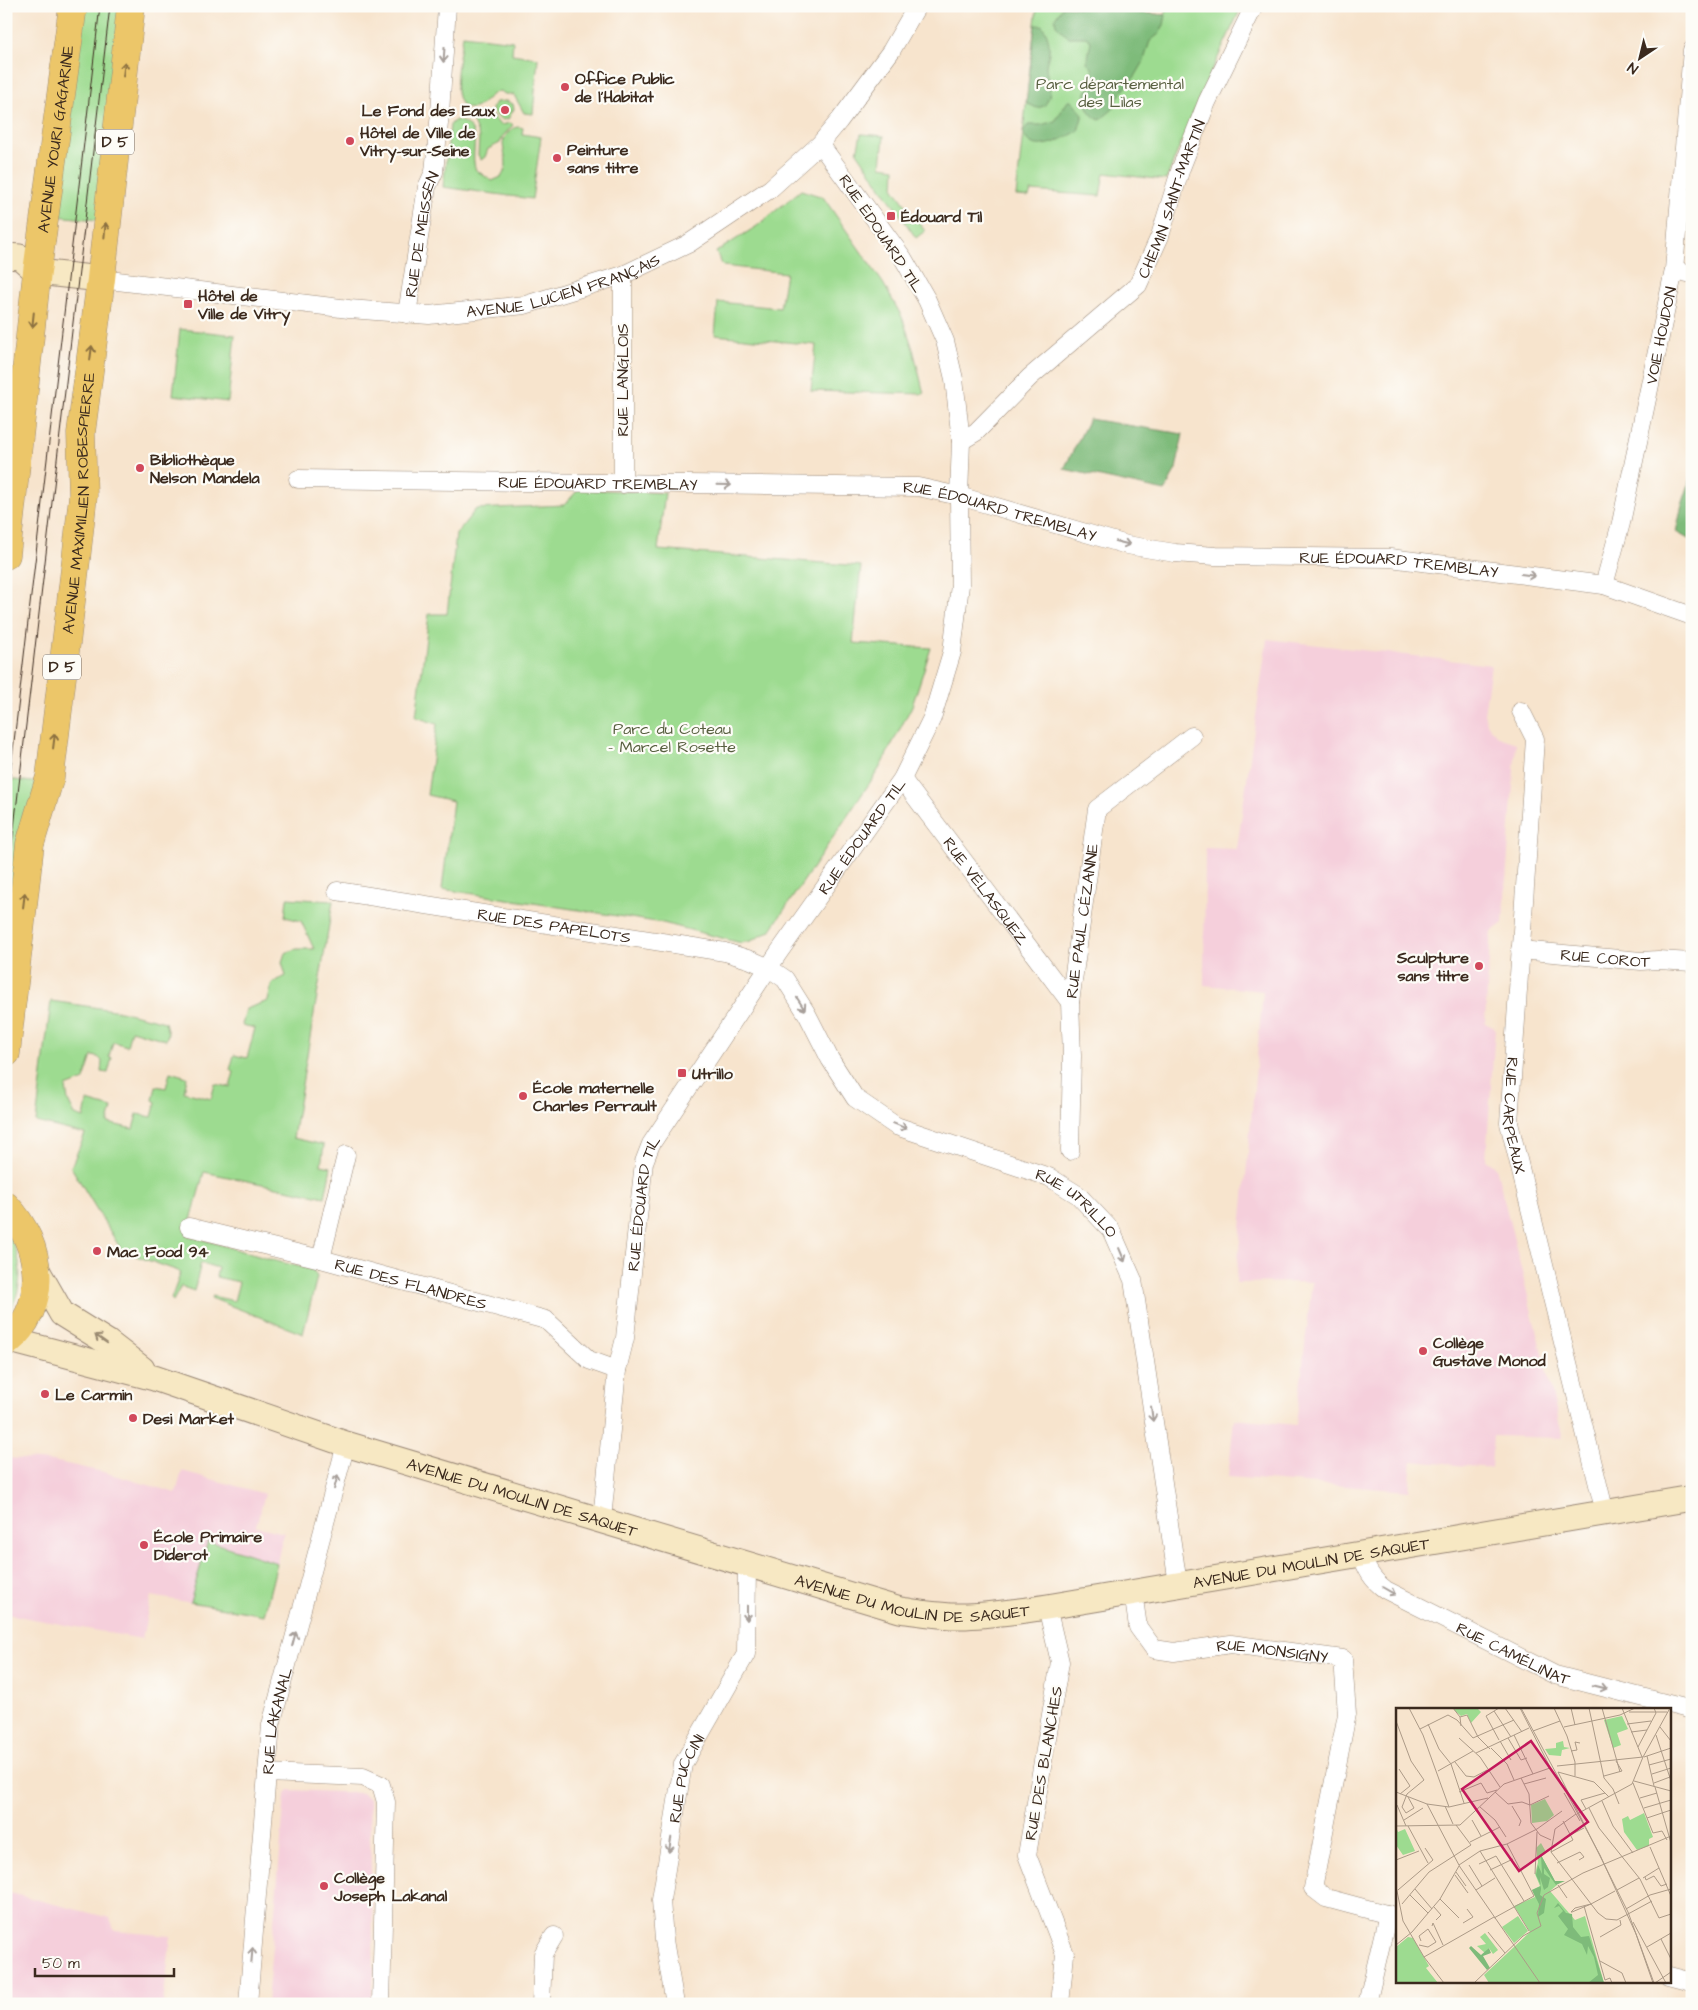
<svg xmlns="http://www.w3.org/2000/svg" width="1698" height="2010" viewBox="0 0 1698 2010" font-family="'Architects Daughter',sans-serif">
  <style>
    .built { fill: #f5cfdb }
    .green { fill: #9ddb90; stroke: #6c8257 }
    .forest { fill: #7ebb7a; stroke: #5c724c }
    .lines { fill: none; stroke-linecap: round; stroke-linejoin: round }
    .street-casing { stroke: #998776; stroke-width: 19 }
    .secondary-casing { stroke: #998776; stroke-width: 27 }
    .primary-casing { stroke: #998776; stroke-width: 29 }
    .street { stroke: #fff; stroke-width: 18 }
    .secondary { stroke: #f7e8c3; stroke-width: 25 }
    .primary { stroke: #ecc669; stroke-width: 28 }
    .tram { stroke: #3b2a1e; stroke-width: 1 }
    .oneway { stroke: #a79f9a }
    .oneway2 { stroke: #8b7040 }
    .oneway3 { stroke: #998970 }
    .poi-dot { fill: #d1495b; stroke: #fdfcf7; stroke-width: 2 }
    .labels { text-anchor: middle; stroke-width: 4.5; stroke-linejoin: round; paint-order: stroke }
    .shield { fill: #fdfcf7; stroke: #75695f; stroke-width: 1 }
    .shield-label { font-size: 15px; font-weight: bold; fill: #3b2a1e }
    .poi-label { font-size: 16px; font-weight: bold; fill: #3b2a1e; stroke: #fdfcf7; text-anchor: start }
    .park-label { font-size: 16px; fill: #585f40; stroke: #fdfcf7 }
    .street-label { font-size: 16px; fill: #3b2a1e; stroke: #fdfcf7 }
    .inset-road { fill: none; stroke: #ac9a87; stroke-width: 1 }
    .view { fill: #c2185b; fill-opacity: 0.15; stroke: #c2185b; stroke-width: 2.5 }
    .inset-edge { fill: none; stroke: #3b2a1e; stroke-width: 2.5 }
  </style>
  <rect width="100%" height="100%" fill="#fdfcf7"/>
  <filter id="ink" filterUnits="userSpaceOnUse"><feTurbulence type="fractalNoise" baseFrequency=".02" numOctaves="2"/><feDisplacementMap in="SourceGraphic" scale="10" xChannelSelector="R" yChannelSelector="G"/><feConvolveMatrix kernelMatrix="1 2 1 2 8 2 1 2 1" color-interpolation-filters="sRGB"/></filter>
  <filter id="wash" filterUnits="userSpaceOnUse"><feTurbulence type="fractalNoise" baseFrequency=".0096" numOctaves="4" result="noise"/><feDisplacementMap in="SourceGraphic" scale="20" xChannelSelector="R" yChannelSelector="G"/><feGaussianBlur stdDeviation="1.12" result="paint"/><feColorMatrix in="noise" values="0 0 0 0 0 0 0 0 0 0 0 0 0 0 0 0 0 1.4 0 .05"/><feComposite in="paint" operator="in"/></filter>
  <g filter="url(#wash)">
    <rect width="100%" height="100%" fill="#f7e4cd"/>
    <path class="built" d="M1267,639L1491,665L1484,714L1487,723L1492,731L1501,738L1516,743L1503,923L1491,932L1490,942L1485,1023L1495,1028L1486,1160L1496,1167L1563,1438L1493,1436L1491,1468L1412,1461L1409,1491L1228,1477L1234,1419L1296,1425L1312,1282L1236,1283L1263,991L1204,985L1205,848L1237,849Z
      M6,1458L53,1461L103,1472L176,1493L182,1471L265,1494L256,1526L284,1533L264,1615L151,1596L142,1639L6,1614Z
      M289,1790L363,1793L369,1799L374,1974L371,2004H267L285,1795Z
      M6,1892L110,1918L115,1931L171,1936L163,2004H6Z"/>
    <path class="green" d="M83,6H122L97,220L56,216Z
      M1037,6H1061L1165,15L1167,6H1242L1200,96L1166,180L1104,173L1100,196L1031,191L1029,197L1016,196Z
      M463,35L513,41L512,54L538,58L533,114L524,113L514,95L505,94L500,91C489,93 484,105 475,108C444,115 461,49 463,35Z
      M506,101L513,104L514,109L508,119L502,120L493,113L492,108L496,102Z
      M484,113L493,117L500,125L511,123L513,125L503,136L500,143L488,149L485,157L481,160L478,155L479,137L472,120L476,115Z
      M458,120C486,130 468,152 476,170L492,181L501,177C510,165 504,157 503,143C505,134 513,124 523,128L522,134L541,137L532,199L443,187L450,125L454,121Z
      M861,134L884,136L881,166L895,168L894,189L925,231L916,238L857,152Z
      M801,190L823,197L883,283L902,317L913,349L924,394L811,391L816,345L715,335L718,302L780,308L786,273L723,266L716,252L757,226Z
      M180,329L235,335L228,402L173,395Z
      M579,489L665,493L658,550L861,566L853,643L931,648L912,706L879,769L770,931L751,941L741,943L663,923L442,889L453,801L427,795L437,724L416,717L429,614H447L456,534L476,509L564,505Z
      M6,779L41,783L6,981Z
      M287,898L333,901L293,1138L324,1145L321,1165L331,1167L325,1197L204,1172L187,1235L272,1260L313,1270L317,1277L303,1334L211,1298L212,1296L234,1301L239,1282L216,1277L218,1268L201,1263L194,1291L181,1286L173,1301L171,1299L181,1272L122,1251L71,1167L85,1134L36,1122L51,1001L120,1011L165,1022L168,1034L166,1040L131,1030L127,1046L113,1042L109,1057L112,1058L108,1073L101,1072L102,1061L98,1057L92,1056L84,1080L66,1087L68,1101L75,1115L84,1118L87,1101L112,1108L108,1123L133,1129L137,1114L152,1117L156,1102L153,1100L156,1086L166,1088L170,1072L187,1077L184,1092L211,1099L215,1084L230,1087L234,1072L230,1070L234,1055L247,1058L255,1028L242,1025L246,1009L268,1001L272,983L286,976L282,962L285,953L296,949H314L301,921L285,917Z
      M6,1232C26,1257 23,1293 6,1318Z
      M208,1541L277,1563L264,1615L190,1602Z"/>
    <path class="forest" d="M1063,6L1166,15L1164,25L1159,34L1150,41L1143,63L1136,75L1118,97L1113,109L1100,120C1090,116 1087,108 1084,98L1087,90L1095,85L1092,68L1087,63L1091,41L1086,37H1068L1056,25L1055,18Z
      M1035,25H1042C1047,32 1050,42 1049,52C1049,57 1046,61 1046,67C1047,82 1055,92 1044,106L1037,108L1026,103Z
      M1068,101H1071L1083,114L1078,131C1063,139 1031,158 1023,132L1028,125H1041L1055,121Z
      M1089,419L1183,434L1176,469L1165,491L1064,469Z
      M1692,475V541L1676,532L1682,505Z"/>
  </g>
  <g filter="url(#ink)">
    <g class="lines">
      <g class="street-casing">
        <g id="street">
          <path d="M1674,270L1692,274"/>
          <path d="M623,275V484"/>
          <path id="s1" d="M101,279L349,309L429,315L525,305L623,275L688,244L770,189L820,144L839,121L891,51L917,6"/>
          <path id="s2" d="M407,314L427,187L434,172L440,113L447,6"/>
          <path id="s3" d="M961,441L976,432L1030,377L1138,285L1160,236L1181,168L1207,102L1254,6"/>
          <path id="s4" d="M298,479L918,487L959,496L1127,545L1175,553L1215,556L1390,558L1604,585L1692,616"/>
          <path id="s5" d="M1604,585L1621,523L1674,270L1692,50"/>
          <path id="s6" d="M1521,711L1535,739L1509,1123L1605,1513"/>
          <path id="s7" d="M902,779L1070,1002"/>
          <path id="s8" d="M337,891L725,952L751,960L769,968L785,979L807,1014L830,1059L855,1098L896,1126L1049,1177L1078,1195L1111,1230L1133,1280L1178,1584"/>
          <path id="s9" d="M1520,950L1641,961L1658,960L1692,962"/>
          <path id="s10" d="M1070,1151L1072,1056L1070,1002L1097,809L1192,736"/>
          <path id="s11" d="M189,1227L321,1259L546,1320L589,1360L617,1370"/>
          <path d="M321,1259L346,1155"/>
          <path id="s12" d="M602,1519L617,1370L625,1338L644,1162L651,1144L779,952L902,779L932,718L952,652L960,585L959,496L961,441L954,379L945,341L927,300L903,258L820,144"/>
          <path id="s13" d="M1361,1553C1366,1569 1372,1580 1386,1590L1555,1675L1692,1710"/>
          <path id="s14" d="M1133,1592L1138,1627L1154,1649L1174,1652L1231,1644L1343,1659L1347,1714L1313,1888L1326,1898L1397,1917"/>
          <path d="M1047,1607L1060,1662L1027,1855L1065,1954L1060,2004"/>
          <path d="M267,1773L363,1777L381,1785L386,1802L381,2004"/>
          <path d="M1669,1976L1692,1982"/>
          <path id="s15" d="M248,2004L271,1725L346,1444"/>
          <path d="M541,2004L543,1954L554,1936"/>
          <path id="s16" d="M675,2004L664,1940L661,1900L683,1764L746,1654L747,1564"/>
          <path d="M1367,2004L1388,1914"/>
        </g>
      </g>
      <g class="secondary-casing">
        <g id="secondary">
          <path d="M6,256L20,257L37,272L101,279"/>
          <path d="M37,1270L62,1314L107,1342L142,1369"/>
          <path id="s17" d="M10,1340L154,1378L346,1444L900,1610C922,1613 944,1617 966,1616C993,1615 1020,1611 1047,1607L1692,1498"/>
        </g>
      </g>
      <g class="primary-casing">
        <g id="primary">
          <path id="s18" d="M6,555L37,272L73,6"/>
          <path id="s19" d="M6,1053L30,844L50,777L76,560L83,496L81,433L101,279L131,6"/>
          <path d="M6,1206C43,1244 50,1307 6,1343"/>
        </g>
      </g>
      <use href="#street" class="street"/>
      <use href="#secondary" class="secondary"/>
      <use href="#primary" class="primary"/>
      <path class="tram" d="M6,810L100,6
        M6,896L110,6"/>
    </g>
    <defs><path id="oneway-shaft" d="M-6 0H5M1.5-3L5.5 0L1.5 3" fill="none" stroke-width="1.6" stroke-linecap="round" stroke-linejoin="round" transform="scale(1.25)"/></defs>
    <g class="oneway">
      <use href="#oneway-shaft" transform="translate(444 55) rotate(94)"/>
      <use href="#oneway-shaft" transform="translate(724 485) rotate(1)"/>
      <use href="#oneway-shaft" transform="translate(1123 543) rotate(14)"/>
      <use href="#oneway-shaft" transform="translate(1528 575) rotate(7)"/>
      <use href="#oneway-shaft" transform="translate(801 1004) rotate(57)"/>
      <use href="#oneway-shaft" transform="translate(900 1126) rotate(22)"/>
      <use href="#oneway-shaft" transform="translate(1122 1255) rotate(67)"/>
      <use href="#oneway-shaft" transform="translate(1152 1414) rotate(83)"/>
      <use href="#oneway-shaft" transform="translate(336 1482) rotate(-75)"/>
      <use href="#oneway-shaft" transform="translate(1389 1591) rotate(30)"/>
      <use href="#oneway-shaft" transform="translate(747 1613) rotate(90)"/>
      <use href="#oneway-shaft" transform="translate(294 1639) rotate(-75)"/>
      <use href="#oneway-shaft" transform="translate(1600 1687) rotate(14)"/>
      <use href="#oneway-shaft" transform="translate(670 1845) rotate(100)"/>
      <use href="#oneway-shaft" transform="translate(252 1955) rotate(-85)"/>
    </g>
    <g class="oneway2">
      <use href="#oneway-shaft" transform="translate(124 69) rotate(-83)"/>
      <use href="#oneway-shaft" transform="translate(105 230) rotate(-85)"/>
      <use href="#oneway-shaft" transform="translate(33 320) rotate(96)"/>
      <use href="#oneway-shaft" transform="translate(91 353) rotate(-83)"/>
      <use href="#oneway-shaft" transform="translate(54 741) rotate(-83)"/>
      <use href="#oneway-shaft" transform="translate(24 900) rotate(-83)"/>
    </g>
    <use class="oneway3" href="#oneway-shaft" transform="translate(101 1339) rotate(-145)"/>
  </g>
  <g class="poi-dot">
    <circle cx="565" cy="87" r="5"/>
    <circle cx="505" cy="110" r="5"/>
    <circle cx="350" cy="141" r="5"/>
    <circle cx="557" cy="158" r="5"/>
    <rect x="886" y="211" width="10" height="10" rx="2.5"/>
    <rect x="183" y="299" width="10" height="10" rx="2.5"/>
    <circle cx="140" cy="468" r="5"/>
    <circle cx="1479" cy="966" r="5"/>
    <rect x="677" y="1068" width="10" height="10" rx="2.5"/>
    <circle cx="523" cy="1096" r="5"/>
    <circle cx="97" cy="1251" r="5"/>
    <circle cx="1423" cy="1351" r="5"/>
    <circle cx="45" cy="1394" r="5"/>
    <circle cx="133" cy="1418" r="5"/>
    <circle cx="144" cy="1545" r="5"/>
    <circle cx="324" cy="1886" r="5"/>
  </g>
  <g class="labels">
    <g class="shield">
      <rect x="96" y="129.5" width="38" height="25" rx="4"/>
      <rect x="43" y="654.5" width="38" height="25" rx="4"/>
    </g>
    <g class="shield-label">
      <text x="115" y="147">D 5</text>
      <text x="62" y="672">D 5</text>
    </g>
    <g class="poi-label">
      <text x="575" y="84">Office Public<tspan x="575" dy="18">de l'Habitat</tspan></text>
      <text x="495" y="116" text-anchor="end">Le Fond des Eaux</text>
      <text x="360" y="138">Hôtel de Ville de<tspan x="360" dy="18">Vitry-sur-Seine</tspan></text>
      <text x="567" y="155">Peinture<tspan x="567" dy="18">sans titre</tspan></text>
      <text x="901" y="222">Édouard Til</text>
      <text x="198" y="301">Hôtel de<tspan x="198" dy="18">Ville de Vitry</tspan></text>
      <text x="150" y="465">Bibliothèque<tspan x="150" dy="18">Nelson Mandela</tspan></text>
      <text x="1469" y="963" text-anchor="end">Sculpture<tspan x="1469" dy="18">sans titre</tspan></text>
      <text x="692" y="1079">Utrillo</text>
      <text x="533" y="1093">École maternelle<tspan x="533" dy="18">Charles Perrault</tspan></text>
      <text x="107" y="1257">Mac Food 94</text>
      <text x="1433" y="1348">Collège<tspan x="1433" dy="18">Gustave Monod</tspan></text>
      <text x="55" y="1400">Le Carmin</text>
      <text x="143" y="1424">Desi Market</text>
      <text x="154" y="1542">École Primaire<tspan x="154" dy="18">Diderot</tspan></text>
      <text x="334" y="1883">Collège<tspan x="334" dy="18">Joseph Lakanal</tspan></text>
    </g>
    <g class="park-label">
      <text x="1110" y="89">Parc départemental<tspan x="1110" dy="18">des Lilas</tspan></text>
      <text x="672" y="734">Parc du Coteau<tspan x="672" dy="18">- Marcel Rosette</tspan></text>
    </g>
    <g class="street-label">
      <text dy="6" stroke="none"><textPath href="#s18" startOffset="419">AVENUE YOURI GAGARINE</textPath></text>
      <text dy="6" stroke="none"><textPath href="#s3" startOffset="329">CHEMIN SAINT-MARTIN</textPath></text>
      <text transform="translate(882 233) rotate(56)" y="6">RUE ÉDOUARD TIL</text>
      <text dy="6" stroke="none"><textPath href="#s2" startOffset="81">RUE DE MEISSEN</textPath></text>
      <text dy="6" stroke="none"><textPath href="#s1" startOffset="468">AVENUE LUCIEN FRANÇAIS</textPath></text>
      <text dy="6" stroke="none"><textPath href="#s5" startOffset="256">VOIE HOUDON</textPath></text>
      <text transform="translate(622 380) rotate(-90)" y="6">RUE LANGLOIS</text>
      <text dy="6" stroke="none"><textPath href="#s4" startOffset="300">RUE ÉDOUARD TREMBLAY</textPath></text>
      <text dy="6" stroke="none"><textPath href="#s19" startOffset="556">AVENUE MAXIMILIEN ROBESPIERRE</textPath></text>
      <text dy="6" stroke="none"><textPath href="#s4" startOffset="705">RUE ÉDOUARD TREMBLAY</textPath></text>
      <text dy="6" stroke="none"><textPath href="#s4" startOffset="1110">RUE ÉDOUARD TREMBLAY</textPath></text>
      <text dy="6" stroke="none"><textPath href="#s12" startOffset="752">RUE ÉDOUARD TIL</textPath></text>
      <text dy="6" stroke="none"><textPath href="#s7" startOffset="140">RUE VÉLASQUEZ</textPath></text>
      <text dy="6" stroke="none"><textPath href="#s10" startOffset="231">RUE PAUL CÉZANNE</textPath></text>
      <text dy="6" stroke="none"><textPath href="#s8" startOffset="220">RUE DES PAPELOTS</textPath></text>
      <text dy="6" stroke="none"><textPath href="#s9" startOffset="86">RUE COROT</textPath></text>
      <text dy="6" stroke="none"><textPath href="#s6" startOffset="409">RUE CARPEAUX</textPath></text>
      <text dy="6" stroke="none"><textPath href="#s12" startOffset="319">RUE ÉDOUARD TIL</textPath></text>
      <text dy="6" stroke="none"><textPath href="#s8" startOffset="846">RUE UTRILLO</textPath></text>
      <text dy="6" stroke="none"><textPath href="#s11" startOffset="229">RUE DES FLANDRES</textPath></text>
      <text dy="6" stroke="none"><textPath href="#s17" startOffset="536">AVENUE DU MOULIN DE SAQUET</textPath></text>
      <text dy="6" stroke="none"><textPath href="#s17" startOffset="1346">AVENUE DU MOULIN DE SAQUET</textPath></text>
      <text dy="6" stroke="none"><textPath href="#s17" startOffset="941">AVENUE DU MOULIN DE SAQUET</textPath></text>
      <text dy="6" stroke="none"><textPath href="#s13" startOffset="188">RUE CAMÉLINAT</textPath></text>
      <text dy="6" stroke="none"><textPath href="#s14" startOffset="182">RUE MONSIGNY</textPath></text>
      <text dy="6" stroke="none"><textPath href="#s15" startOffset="285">RUE LAKANAL</textPath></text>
      <text transform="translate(1043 1763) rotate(-80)" y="6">RUE DES BLANCHES</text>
      <text dy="6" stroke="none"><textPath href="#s16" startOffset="230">RUE PUCCINI</textPath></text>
    </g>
  </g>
  <g transform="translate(1396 1708)">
    <rect width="275" height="275" fill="#f7e4cd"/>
    <path d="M61,0H81L85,4L75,15L71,6L65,8L58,2ZM226,8L232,21L221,25L225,37L217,40L208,12ZM167,33L168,39L174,40L166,42L165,48L153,47L149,41L160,40V35ZM149,91L158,107L151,113L136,115L135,97ZM248,105L257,129L253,131V138L241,142L228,124L226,111L232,108L234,112ZM0,119L2,124L9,121L19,143L7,147L0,137ZM145,135L150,144L145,147L161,177L154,183L179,212L189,208L208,275H93L88,267L134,224L118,198L139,189L136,182L144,178L139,166L142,154L140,140ZM122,208L132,223L118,235L106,219ZM89,225L102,242L97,246L93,240L89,245L81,238L90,236L84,229ZM12,229L17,230L33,258L30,260L42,275H0V239Z" fill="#9ddb90"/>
    <path d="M145,147L159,173H169L160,177L148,160V166L154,170L152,179L148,182L144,169L145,181L144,187L150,191L148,205L142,209L143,196L136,182L145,178L140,167L142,157L146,166ZM162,195L170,205L176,206L177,219L185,229L193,228L208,275H192L202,267L198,249L192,238L191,247L186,236L168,227L172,221L162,208L167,203L163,198L158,200ZM75,238L85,247L93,240L95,245L87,248L94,260L91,262L73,240Z" fill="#7ebb7a"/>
    <path class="inset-road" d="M13,0L27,27L53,99M57,0L64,9L65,18M103,0L90,8L103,32M109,0L126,24M124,0L154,59M125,0L204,147L240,226L257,275M158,0L171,28L179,54V68M175,0L179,17M193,0L208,70L217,81L223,96M206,0L224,64M226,0L246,49M98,3L115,29M233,4H271M64,9L71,7L82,29L94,41M0,13L15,53L28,72L11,86L6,99L10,105L18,100L12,89M32,16L43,41L55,56L68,95M231,16L255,13M168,19L224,7L239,0M264,19L275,33M24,21L52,7L61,12L77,30M137,23L164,13M235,24L251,22M118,27L137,66M260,27L275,73M63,30L84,49L104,79M77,30L118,12M112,30L125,52L131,50M104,33L115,52M242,39L260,5L258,0M95,40L111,56L118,72M175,43L181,42L179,34L184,35M80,45L133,20M251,48L258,78M248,49L275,40M59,54L70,68L78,69L91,62M253,57L275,51M161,58L247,49M3,61L14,78L4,86M42,63L77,43M162,64L198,74L213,89M162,64L232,204L258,275M256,66L275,60M208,68L226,63L220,53M125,70L133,86L135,115L144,127L155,132M238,73L275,83M237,75L257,125L266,123L271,132M258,75L274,69M128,76L150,70M259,79L275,135M0,84L31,96L53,99L92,90M63,84L85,75L91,85L101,82M99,84L112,96L126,94L134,97M168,85L184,113M244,90L261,85M206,93L217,118L237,145M31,96L64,159L144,275M1,97L10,118M134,97L153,88M49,98L57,116M116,98L125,113L123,118M84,99L99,112L110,129M193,100L203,120L244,171L263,210L275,206M248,100L275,92M190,101L185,92L209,85M180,106L159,121L155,144L202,205L210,211L221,212L256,193M181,106L236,76L247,49L274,0M251,110L275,102M8,112L27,100M76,112L85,128M0,118L64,117L108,76L154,60M12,118L32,155M174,127L188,120M74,134L104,119M254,139L275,188M84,143L133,223M155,144L177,132L167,113M0,152L23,143M161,155L184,144L188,149L183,152M83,156L100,148L128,193M63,157L84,143L111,136L141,121L166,103M73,157L86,178M94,162L117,151M60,164L70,178M139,166L141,124M59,167L72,185M249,169L250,172L258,168L265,178L271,176M247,170L263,160M162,177L171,190M0,178L7,213L28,249L48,275M19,181L36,201M2,182L37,152L29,140M80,182L99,170M221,182L243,170M14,187L32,205M44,191L63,210M6,196L33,164L75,137L60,117M195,196L176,204H175L179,200ZM195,196L219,183M188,198L209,272L214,270L216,275M38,199L45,207L40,212M230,201L254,187L275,181M98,210L138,188L111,136M237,214L270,275M67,215L77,209L71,201M36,218L37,215L47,237M92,224L109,245M204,229L225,217L224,212M265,231L275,251M0,237L16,224L44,191L63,158M23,237L32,239L40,234L32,221L23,228L25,233M251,239L275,225M28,249L98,209M204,253L226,265L230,275M78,275L127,228L145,218L141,205L148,187L187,165L275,128M259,275L275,264"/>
    <path class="view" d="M135,33L192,114L123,163L66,81Z"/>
    <rect width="275" height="275" class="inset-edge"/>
  </g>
  <rect width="1698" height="2010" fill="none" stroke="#fdfcf7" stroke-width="25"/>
  <g transform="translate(1640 58) rotate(215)" stroke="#fdfcf7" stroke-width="4" paint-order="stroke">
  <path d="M0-4L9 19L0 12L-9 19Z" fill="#3b2a1e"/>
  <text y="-8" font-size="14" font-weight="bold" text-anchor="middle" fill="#3b2a1e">N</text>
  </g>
  <path d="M35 1968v8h139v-8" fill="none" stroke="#3b2a1e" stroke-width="2.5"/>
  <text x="42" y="1968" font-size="15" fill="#3b2a1e" stroke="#fdfcf7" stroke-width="4" paint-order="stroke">50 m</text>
</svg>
